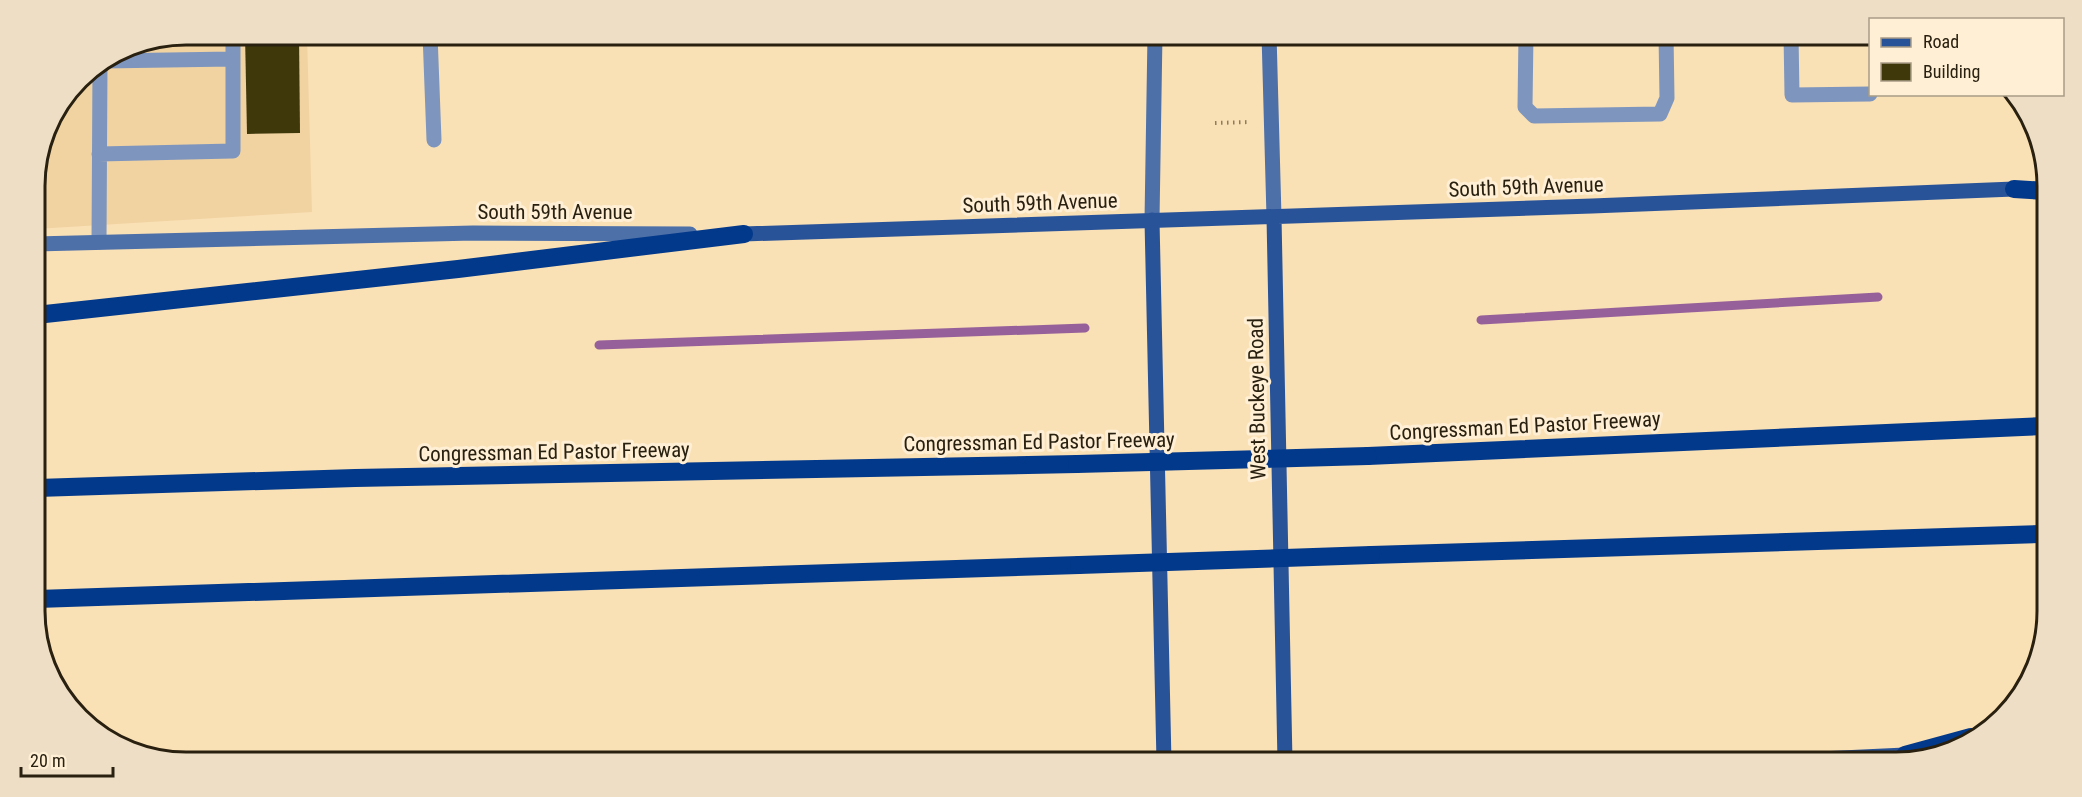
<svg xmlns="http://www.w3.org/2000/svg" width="2082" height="797" viewBox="0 0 2082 797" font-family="'Roboto Condensed',sans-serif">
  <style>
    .built { fill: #f1d3a2 }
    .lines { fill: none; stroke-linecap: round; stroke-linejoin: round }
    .stream { stroke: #96619a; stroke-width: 9 }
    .building { fill: #3f380b }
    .path { stroke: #8d7c5f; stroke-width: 4; stroke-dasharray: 1.5 4.5; stroke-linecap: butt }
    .service { stroke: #7e96be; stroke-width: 15 }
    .secondary { stroke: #4d70a9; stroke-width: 15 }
    .primary { stroke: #295399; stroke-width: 15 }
    .motorway { stroke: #03398a; stroke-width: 18 }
    .motorway-bridge { stroke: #03398a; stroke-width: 18 }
    .labels { text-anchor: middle; stroke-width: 6; stroke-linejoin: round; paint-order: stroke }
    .street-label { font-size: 21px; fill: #292010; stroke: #feefd5 }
    .rim { fill: none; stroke: #292010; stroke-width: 3 }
  </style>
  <rect width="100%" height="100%" fill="#fae0b5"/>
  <path class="built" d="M186,35H307L312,212L35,229V176L50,120L86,72L129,46Z"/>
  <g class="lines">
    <path class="stream" d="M1481,320L1878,297
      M599,345L1085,328"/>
  </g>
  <path class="building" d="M245,34H299L300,133L247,134Z"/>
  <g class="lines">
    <path class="path" d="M1215,123L1250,122"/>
    <path class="service" d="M430,34L434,140
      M1526,34L1525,107L1534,116L1660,114L1667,98L1666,34
      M1791,34L1792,95L1870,94
      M104,61L232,59
      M99,154L233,151V34
      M99,242L100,64"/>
    <path class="secondary" d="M1269,34L1274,217
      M1152,220L1155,34
      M35,244L473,233L690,234"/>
    <path class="primary" d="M1274,217L1285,762
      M1152,220L1164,762
      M744,234L1592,206L2014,189
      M1755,762L1905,755"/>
    <path class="motorway" d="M2014,189L2046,191
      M36,315L458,269L744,234
      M1368,456L2043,426
      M37,488L355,478L1077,464
      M1371,555L2041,534
      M37,599L1079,565
      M1905,755L1971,737"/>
    <path class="motorway-bridge" d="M1077,464L1368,456
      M1079,565L1371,555"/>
  </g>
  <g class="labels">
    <g class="street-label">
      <text transform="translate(1526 187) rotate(-2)" y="7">South 59th Avenue</text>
      <text transform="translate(1040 203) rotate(-2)" y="7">South 59th Avenue</text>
      <text x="555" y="219">South 59th Avenue</text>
      <text transform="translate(1257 399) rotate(-91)" y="7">West Buckeye Road</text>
      <text transform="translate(1525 426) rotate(-3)" y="7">Congressman Ed Pastor Freeway</text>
      <text transform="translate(1039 442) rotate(-1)" y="7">Congressman Ed Pastor Freeway</text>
      <text transform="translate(554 452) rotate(-1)" y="7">Congressman Ed Pastor Freeway</text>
    </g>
  </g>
  <path d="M0 0H2082V797H0ZM186 45H1896A141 141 0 0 1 2037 186V611A141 141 0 0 1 1896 752H186A141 141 0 0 1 45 611V186A141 141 0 0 1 186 45Z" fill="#eddec5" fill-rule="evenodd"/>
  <path class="rim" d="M186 45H1896A141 141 0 0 1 2037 186V611A141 141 0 0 1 1896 752H186A141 141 0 0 1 45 611V186A141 141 0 0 1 186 45Z"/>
  <rect x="1869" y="18" width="195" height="78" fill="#feefd5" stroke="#a99c86" stroke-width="1.5"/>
  <rect x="1881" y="38" width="30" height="9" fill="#295399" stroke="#a99c86" stroke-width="1.5"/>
  <text x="1923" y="48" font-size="18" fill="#292010">Road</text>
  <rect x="1881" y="63" width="30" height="18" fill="#3f380b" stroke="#a99c86" stroke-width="1.5"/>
  <text x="1923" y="78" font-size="18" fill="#292010">Building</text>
  <path d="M21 767v9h92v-9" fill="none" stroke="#292010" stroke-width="3"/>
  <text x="30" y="767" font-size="18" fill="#292010" stroke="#feefd5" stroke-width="4.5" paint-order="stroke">20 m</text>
</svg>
